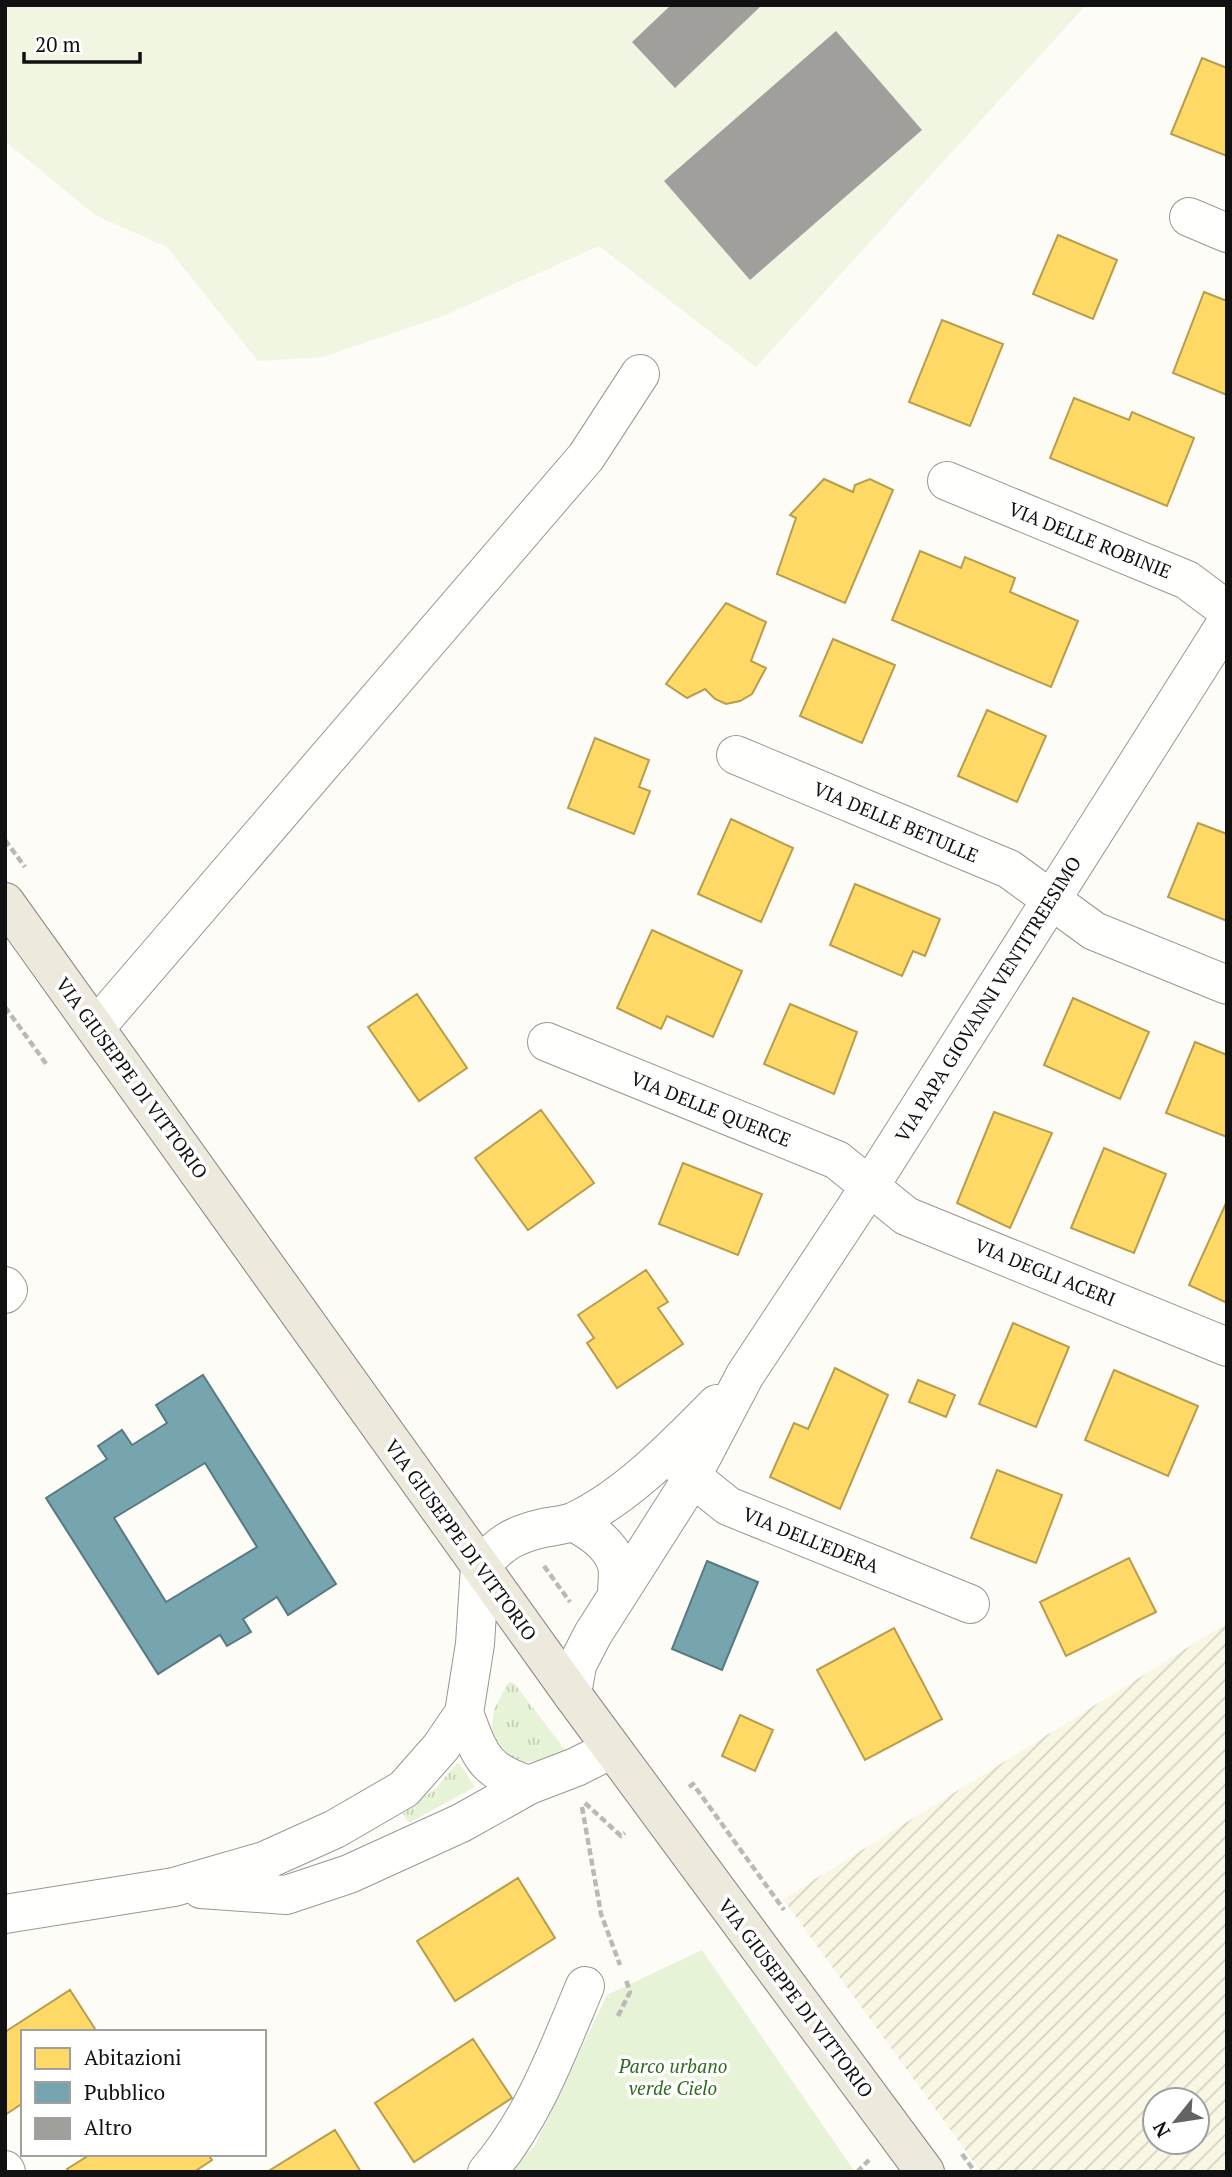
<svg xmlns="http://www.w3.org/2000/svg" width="1232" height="2177" viewBox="0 0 1232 2177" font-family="'PT Serif',serif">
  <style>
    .farmland { fill: url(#farmland-furrows); fill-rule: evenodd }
    .grass { fill: url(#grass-tufts) }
    .park { fill: #e7f3d7 }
    .pitch { fill: #f0f6e1 }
    .homes { fill: #ffd966; stroke: #b89d4c; stroke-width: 2 }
    .public { fill: #76a5af; stroke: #587980; stroke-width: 2; fill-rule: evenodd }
    .building { fill: #a19f9c }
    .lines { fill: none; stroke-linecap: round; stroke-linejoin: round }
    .minor-casing { stroke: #979795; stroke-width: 40 }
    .major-casing { stroke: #858482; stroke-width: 40 }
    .path { stroke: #b9b9b8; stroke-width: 4.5; stroke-dasharray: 7 3.5; stroke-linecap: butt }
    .minor { stroke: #fffffe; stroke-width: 38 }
    .major { stroke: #ede9dc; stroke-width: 38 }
    .labels { text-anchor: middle; stroke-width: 7; stroke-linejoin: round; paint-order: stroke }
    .street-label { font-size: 19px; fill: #111; stroke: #fff }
    .park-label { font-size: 19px; font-style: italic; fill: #2f6b1f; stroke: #fff }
  </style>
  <defs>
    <pattern id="farmland-furrows" width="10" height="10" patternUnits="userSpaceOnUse" patternTransform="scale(1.75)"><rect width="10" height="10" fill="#f9f7e4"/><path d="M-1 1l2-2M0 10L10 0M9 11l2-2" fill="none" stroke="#d4d3c3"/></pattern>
    <pattern id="grass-tufts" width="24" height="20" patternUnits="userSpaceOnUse" patternTransform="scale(1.75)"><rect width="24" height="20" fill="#e7f3d7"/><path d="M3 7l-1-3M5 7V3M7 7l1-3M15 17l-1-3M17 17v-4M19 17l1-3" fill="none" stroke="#c5cfb8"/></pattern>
  </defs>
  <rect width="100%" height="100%" fill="#fdfcf7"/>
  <path class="farmland" d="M1227,1623V2172H981L783,1899ZM1155,2100H1197V2142H1155Z"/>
  <path class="grass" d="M510,1682L514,1683L566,1751C547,1758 527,1767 506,1759L491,1733L494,1710L507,1684Z
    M457,1763L460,1764L474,1786L473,1788L409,1823L403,1814L437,1787Z"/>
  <path class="park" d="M702,1950L855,2172H503L534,2147L607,1995Z"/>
  <path class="pitch" d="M5,5H1086L756,367L599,246L443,316L323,357L258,361L167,247L95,215L5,141Z"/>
  <path class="homes" d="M1202,58L1227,68V156L1171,134Z
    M1058,235L1117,260L1093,319L1033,294Z
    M1204,292L1227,301V395L1173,373Z
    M942,320L1003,344L970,426L909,402Z
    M1074,398L1129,420L1132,412L1194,438L1167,506L1050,458Z
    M824,479L853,492L855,485L870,479L893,490L845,603L777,574L796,518L790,515Z
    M920,551L961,568L965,557L1015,578L1010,592L1078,621L1051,687L892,620Z
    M726,603L766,622L751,661L766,668L752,694L740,701L726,704L715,699L705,689L687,698L666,684Z
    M833,639L895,665L862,743L800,716Z
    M987,710L1046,736L1017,802L958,776Z
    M595,738L649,760L639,787L650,791L634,834L568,808Z
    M731,819L793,848L761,922L698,894Z
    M1198,823L1227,834V921L1168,897Z
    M855,884L940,919L925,956L913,951L902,976L830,945Z
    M652,930L742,971L713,1037L667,1016L661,1029L617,1008Z
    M417,994L467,1068L419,1101L368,1027Z
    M1073,998L1149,1032L1120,1099L1044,1065Z
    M790,1004L857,1032L834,1094L764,1064Z
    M1195,1042L1227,1055V1137L1166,1113Z
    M541,1110L594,1183L528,1230L475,1158Z
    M994,1112L1052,1133L1010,1228L957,1203Z
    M1104,1148L1166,1174L1134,1253L1071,1228Z
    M683,1163L762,1194L738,1255L659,1224Z
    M1227,1201V1303L1189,1285Z
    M646,1270L668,1302L658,1308L683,1344L617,1388L587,1343L594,1338L578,1315Z
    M1013,1323L1069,1347L1036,1427L979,1404Z
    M835,1368L888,1395L840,1509L770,1477L794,1423L808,1429Z
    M1114,1370L1198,1406L1168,1476L1085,1440Z
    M918,1380L955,1395L946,1417L909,1402Z
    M997,1470L1062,1495L1036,1563L971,1538Z
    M1129,1558L1156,1612L1066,1656L1040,1602Z
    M894,1628L942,1719L865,1760L817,1670Z
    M740,1715L773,1730L755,1771L722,1756Z
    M518,1878L555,1938L455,2001L417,1941Z
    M70,1990L97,2032H23V2103L5,2115V2032Z
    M473,2039L512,2098L414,2162L375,2103Z
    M335,2130L361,2172H267Z
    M91,2154H208L212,2160L194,2172H69L67,2169Z"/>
  <path class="public" d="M203,1375L336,1584L288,1615L277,1597L243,1619L251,1632L227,1646L220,1635L158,1674L46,1498L107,1459L98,1446L122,1430L132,1445L167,1423L156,1405ZM205,1463L257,1547L166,1602L114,1518Z
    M707,1561L758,1582L722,1670L672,1649Z"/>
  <path class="building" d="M671,5H762L675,88L632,42Z
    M836,31L922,130L750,280L664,181Z"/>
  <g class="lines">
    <g class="minor-casing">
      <path id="minor" d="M1189,217L1227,233
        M947,481L1187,580L1227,610
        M736,755L1009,869L1094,931L1227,985
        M96,1027L586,457L640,374
        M547,1042L837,1160L906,1216L1227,1347
        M5,1286L8,1290L5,1294
        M673,1458L691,1476L728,1506L970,1604
        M573,1522C591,1531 611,1544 617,1565C619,1573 617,1585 617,1594
        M572,1694L577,1665L593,1634L684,1491L745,1375L870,1186L1227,622
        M464,1713C480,1755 483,1771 529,1785
        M201,1889L286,1895L349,1874L461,1823L529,1785L576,1767L612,1749
        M5,1914L174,1887L264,1861L335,1829L404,1789L441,1747L464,1713L475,1644L480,1566C501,1543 513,1535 543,1528C554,1526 566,1525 575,1521C628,1496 676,1445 717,1404
        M5,2170L6,2172
        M487,2172C533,2119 558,2050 585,1986"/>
    </g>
    <g class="major-casing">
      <path id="major" d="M5,902L572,1694L925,2172"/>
    </g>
    <path class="path" d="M5,840L25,867
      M5,1007L47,1065
      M544,1566L570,1602
      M689,1787L693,1784L784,1910
      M585,1803L621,1836L625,1833
      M582,1807L601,1914L620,1965
      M618,2016L630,1992L626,1980
      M962,2154L975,2172
      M857,2172L869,2160"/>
    <use href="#minor" class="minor"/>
    <use href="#major" class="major"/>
  </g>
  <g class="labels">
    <g class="street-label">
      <text transform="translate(1090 540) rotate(22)" y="7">VIA DELLE ROBINIE</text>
      <text transform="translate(896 822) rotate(23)" y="7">VIA DELLE BETULLE</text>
      <text transform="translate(988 999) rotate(-58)" y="7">VIA PAPA GIOVANNI VENTITREESIMO</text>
      <text transform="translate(132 1078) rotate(54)" y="7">VIA GIUSEPPE DI VITTORIO</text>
      <text transform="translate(711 1109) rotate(22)" y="7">VIA DELLE QUERCE</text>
      <text transform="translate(1045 1272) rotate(22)" y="7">VIA DEGLI ACERI</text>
      <text transform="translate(461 1540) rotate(54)" y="7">VIA GIUSEPPE DI VITTORIO</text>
      <text transform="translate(811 1540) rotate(22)" y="7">VIA DELL'EDERA</text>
      <text transform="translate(796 1998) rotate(53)" y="7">VIA GIUSEPPE DI VITTORIO</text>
    </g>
    <g class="park-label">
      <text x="673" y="2073">Parco urbano<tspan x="673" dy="22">verde Cielo</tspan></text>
    </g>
  </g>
  <rect width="1232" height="2177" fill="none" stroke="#111111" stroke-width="14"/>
  <rect x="21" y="2030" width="245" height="126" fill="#ffffff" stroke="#a0a0a0" stroke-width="2"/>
  <rect x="35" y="2048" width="35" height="21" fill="#ffd966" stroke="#a0a0a0" stroke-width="2"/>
  <text x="84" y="2065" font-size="21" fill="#111111">Abitazioni</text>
  <rect x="35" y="2082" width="35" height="21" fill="#76a5af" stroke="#a0a0a0" stroke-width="2"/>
  <text x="84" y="2100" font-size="21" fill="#111111">Pubblico</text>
  <rect x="35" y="2118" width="35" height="21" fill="#a19f9c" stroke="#a0a0a0" stroke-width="2"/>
  <text x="84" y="2135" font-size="21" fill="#111111">Altro</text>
  <g transform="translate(1176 2121) rotate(240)"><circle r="33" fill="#ffffff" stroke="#a0a0a0" stroke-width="2"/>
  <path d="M0-5L12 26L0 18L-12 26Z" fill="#646362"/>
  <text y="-10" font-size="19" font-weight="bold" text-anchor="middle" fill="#111111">N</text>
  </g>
  <path d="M24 52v10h116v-10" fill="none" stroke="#111111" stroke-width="3.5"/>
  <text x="35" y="52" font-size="21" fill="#111111" stroke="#ffffff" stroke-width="5" paint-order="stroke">20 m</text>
</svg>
